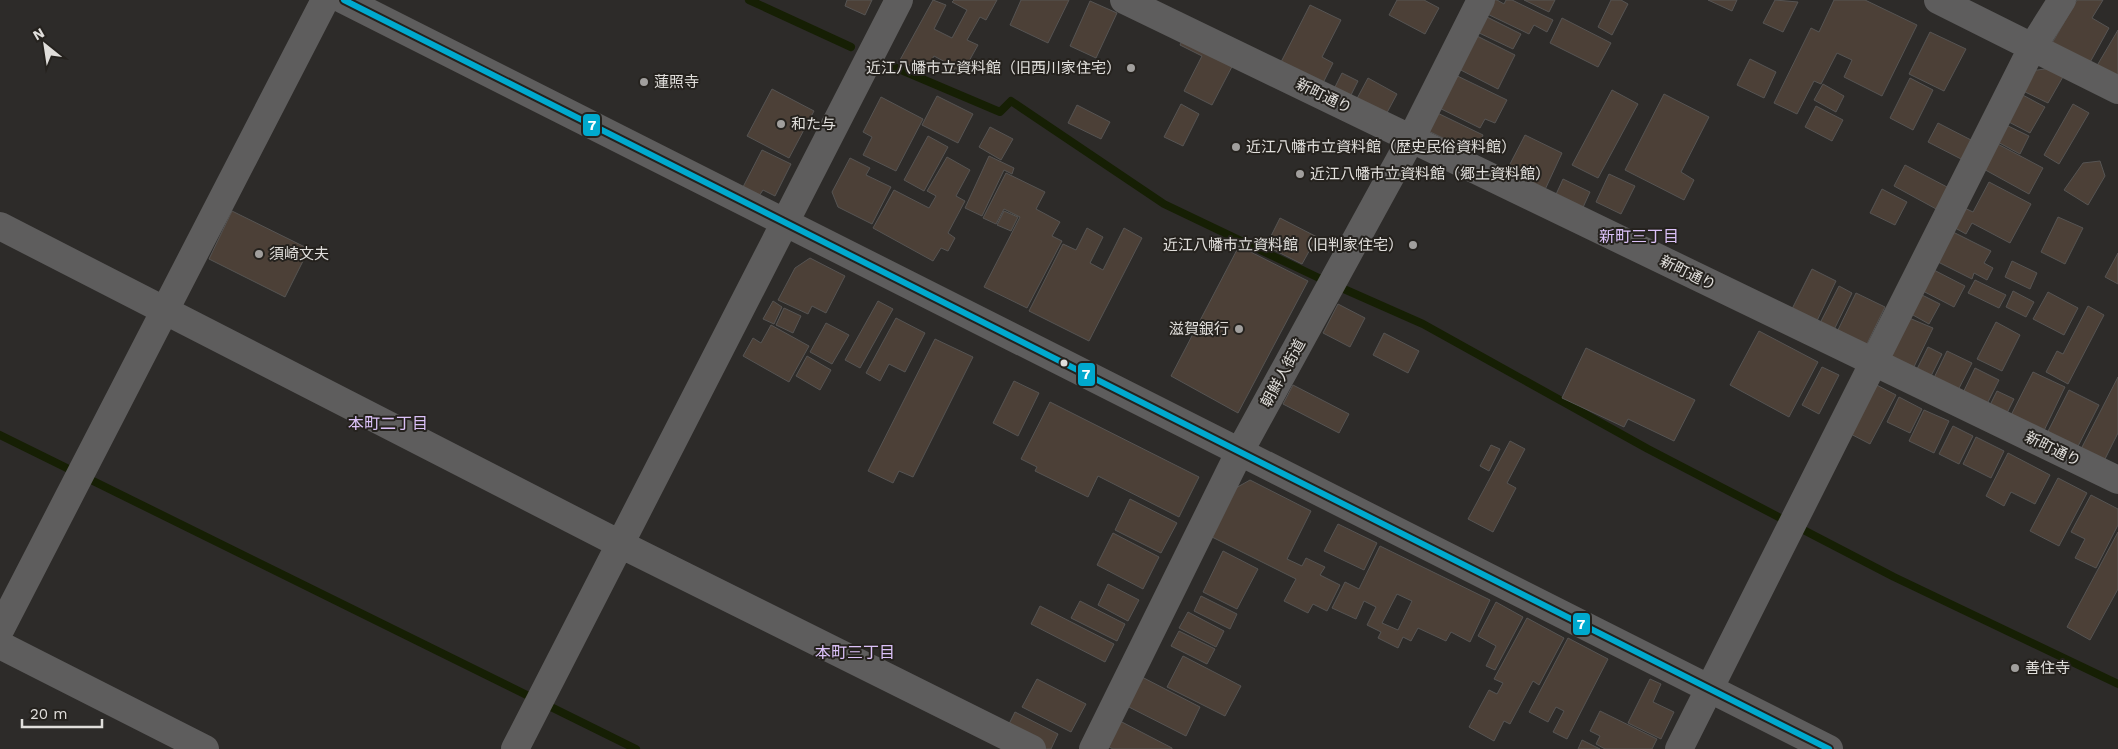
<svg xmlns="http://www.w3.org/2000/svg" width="2118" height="749" viewBox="0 0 2118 749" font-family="'Work Sans','Noto Sans JP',sans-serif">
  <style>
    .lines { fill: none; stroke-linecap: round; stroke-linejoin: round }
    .stream { stroke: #161f04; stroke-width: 8 }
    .building { fill: #4c4037; stroke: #565453; fill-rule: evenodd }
    .minor { stroke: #5e5d5d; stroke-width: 28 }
    .bus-1-casing { stroke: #25221e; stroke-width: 10 }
    .bus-1 { stroke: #00a9ce; stroke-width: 6 }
    .poi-dot { fill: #a19f9d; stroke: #25221e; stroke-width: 2 }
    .bus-dot { fill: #e0dedb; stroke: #25221e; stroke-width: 2 }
    .labels { text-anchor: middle; stroke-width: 4; stroke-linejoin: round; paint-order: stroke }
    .poi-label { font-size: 15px; fill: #e0dedb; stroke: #25221e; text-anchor: start }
    .street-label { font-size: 15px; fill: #e0dedb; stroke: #25221e }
    .neighbourhood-label { font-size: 16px; fill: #dbc1f8; stroke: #25221e }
    .line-badge { stroke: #25221e; stroke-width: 2 }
    .badge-label { font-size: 14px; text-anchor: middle; font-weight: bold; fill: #fff }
  </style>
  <rect width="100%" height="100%" fill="#2d2b29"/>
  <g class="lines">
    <path class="stream" d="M749,0L851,47
      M894,67L1000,112L1011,101L1164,204L1319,278L1423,324L1648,449L1894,577L2118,684
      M0,435L636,749"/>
  </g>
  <path class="building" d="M847,0H872L865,15L845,6Z
    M933,0L946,5L934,29L952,38L967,10L952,2L954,0H997L986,20L980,17L967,40L978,45L963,72L955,68L952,73L946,70L949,64L934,56L924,73L900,60Z
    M1021,0H1069L1048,43L1010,25Z
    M1397,0H1424L1439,8L1425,34L1389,15Z
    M1486,0H1497L1504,4L1506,0H1512L1553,20L1547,32L1534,25L1529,34L1481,11Z
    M1524,0H1555L1549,12Z
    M1611,0H1621L1628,4L1612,35L1598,27Z
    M1708,0H1737L1732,11Z
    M1775,0L1798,2L1783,32L1763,23Z
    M1834,0H1865L1917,25L1882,96L1844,77L1852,60L1837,53L1821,84L1814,81L1797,114L1774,103L1811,28L1819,32Z
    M2077,0H2103L2092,18L2109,28L2088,66L2051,45Z
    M1090,1L1117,13L1096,58L1070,46Z
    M1310,5L1341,20L1322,57L1333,63L1321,87L1279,66Z
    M1483,15L1521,34L1513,49L1475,31Z
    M1562,18L1611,43L1598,67L1550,43Z
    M1465,30L1515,55L1498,89L1447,63Z
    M2118,30V82L2095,69Z
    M1186,32L1237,57L1212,105L1184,91L1202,56L1180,45Z
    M1930,32L1966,49L1944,91L1909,74Z
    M1750,59L1776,72L1764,98L1737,85Z
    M2052,68L2064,75L2048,103L2021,90L2030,71Z
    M1443,69L1507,100L1495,123L1485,119L1480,128L1427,102Z
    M1342,73L1358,81L1347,103L1331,95Z
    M1368,78L1397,94L1382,122L1353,106Z
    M1910,78L1933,90L1913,130L1890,118Z
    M1823,84L1844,96L1836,112L1814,100Z
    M772,89L814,111L789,158L747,136Z
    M1612,90L1638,104L1598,178L1572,165Z
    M2019,93L2045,107L2030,133L2005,120Z
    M1664,94L1709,117L1681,172L1694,180L1684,200L1625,170Z
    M937,96L973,114L958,143L922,125Z
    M881,97L923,119L896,171L863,155L872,137L863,132Z
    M1181,104L1199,114L1183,146L1164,137Z
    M2073,104L2089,113L2059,164L2044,155Z
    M1077,105L1110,122L1101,139L1068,123Z
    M1816,106L1843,120L1832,141L1805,127Z
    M1425,107L1483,135L1474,153L1416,125Z
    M1938,123L1973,141L1963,160L1928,142Z
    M2002,123L2029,136L2020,154L1994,140Z
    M990,127L1013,139L1001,160L979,147Z
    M1525,135L1562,153L1543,194L1528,187L1532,177L1509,166Z
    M928,136L948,147L924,191L904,180Z
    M1994,142L2043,168L2029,194L1980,167Z
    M762,150L791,164L775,196L763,190L759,196L743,187Z
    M989,156L1014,168L1012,174L1004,170L982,216L965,208Z
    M947,157L970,170L956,196L965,201L948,233L955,238L948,251L941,248L933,261L873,228L894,190L929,208L936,196L927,191Z
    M850,158L870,168L866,175L891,187L872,224L838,207L832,192Z
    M2100,161L2105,176L2088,205L2064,190L2083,163Z
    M1905,165L1949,188L1938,210L1894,186Z
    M1006,173L1045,192L1036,209L1060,222L1052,236L1062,241L1027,308L984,287L1020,217L1004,209L996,224L983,218Z
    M1609,174L1635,186L1621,214L1596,202Z
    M1563,179L1590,192L1580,214L1553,201Z
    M1989,182L2031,204L2010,243L1972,223L1966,234L1946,223L1956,204L1973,212Z
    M1882,189L1907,202L1895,225L1870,213Z
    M232,211L309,249L285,297L209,259Z
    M1004,211L1018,217L1011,231L997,225Z
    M2058,217L2083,228L2065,264L2041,252Z
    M1280,218L1317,237L1302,264L1266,246Z
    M1087,228L1103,237L1090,263L1103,270L1124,228L1142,238L1089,341L1029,311L1063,244L1076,250Z
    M1947,229L1991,251L1984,263L1993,268L1987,280L1974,273L1972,279L1932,259Z
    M1239,246L1308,281L1238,413L1171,376Z
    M2118,253V284L2105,277Z
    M810,258L845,276L826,313L812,306L808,314L778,300L795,268Z
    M2012,261L2037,273L2030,289L2005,277Z
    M1928,267L1965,286L1954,307L1917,288Z
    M1812,269L1836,281L1815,325L1790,313Z
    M1975,280L2006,295L1999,308L1968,293Z
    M1839,286L1852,293L1831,336L1817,329Z
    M1914,291L1940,304L1929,324L1904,310Z
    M2013,291L2034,302L2026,317L2006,307Z
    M2048,292L2078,308L2064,335L2033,319Z
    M1856,293L1885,307L1864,350L1835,336Z
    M773,301L782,307L774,324L763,319Z
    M878,301L893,309L860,368L845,360Z
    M1338,304L1365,318L1350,347L1323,333Z
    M2088,306L2104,315L2068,384L2046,372L2057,351L2063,354Z
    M784,308L801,316L793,333L776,325Z
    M1902,315L1933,328L1910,375L1879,361Z
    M896,318L925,333L905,372L889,364L880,381L866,373Z
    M1996,322L2020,335L2002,371L1977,359Z
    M826,323L849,335L832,364L810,352Z
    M771,325L809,346L789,382L743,356L753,338L761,343Z
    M1759,331L1818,362L1789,417L1730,385Z
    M1384,333L1419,351L1408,373L1373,355Z
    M935,339L973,357L913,477L899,471L893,483L868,471Z
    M1928,347L1942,354L1927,384L1913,377Z
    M1586,348L1695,400L1674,441L1628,419L1624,427L1562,398Z
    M1947,351L1972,363L1954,398L1930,386Z
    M807,356L831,370L820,390L796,376Z
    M1822,367L1839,375L1819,414L1802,405Z
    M1975,368L1999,380L1983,412L1959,401Z
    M2033,372L2065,387L2039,441L2006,425Z
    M2118,377V433L2103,463L2080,451Z
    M1867,380L1896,395L1870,444L1841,429Z
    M1014,381L1039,393L1018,436L993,423Z
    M1293,385L1349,414L1339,433L1283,404Z
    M2069,390L2099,405L2073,456L2043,441Z
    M1997,391L2014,399L2002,423L1985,415Z
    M1899,397L1922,409L1910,433L1887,422Z
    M1050,402L1199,477L1179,517L1098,476L1088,497L1035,471L1037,467L1021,459Z
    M1924,410L1949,421L1934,453L1909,441Z
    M1953,426L1973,436L1959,464L1939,454Z
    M1976,437L2004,451L1991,478L1963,464Z
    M1510,441L1525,449L1507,483L1516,488L1493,532L1468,519Z
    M1491,445L1500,449L1489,471L1480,466Z
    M2008,453L2050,475L2035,504L2011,492L2004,506L1986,496Z
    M2058,478L2087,493L2059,546L2030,531Z
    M1250,480L1311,511L1287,559L1302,566L1306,558L1325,567L1320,575L1340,585L1327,611L1313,604L1308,613L1284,601L1296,579L1210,536L1234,489Z
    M2091,495L2118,509V525L2096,568L2075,558L2085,539L2071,532Z
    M1130,499L1177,523L1161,553L1115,530Z
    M1338,524L1377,543L1364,570L1324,551Z
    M2118,532V589L2090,640L2067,627Z
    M1113,533L1159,557L1143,589L1097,565Z
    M1380,546L1490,600L1470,642L1451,632L1446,641L1418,628L1411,641L1403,637L1398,648L1378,638L1381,632L1367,625L1376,607L1364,601L1356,619L1332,608L1345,582L1359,589ZM1397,594L1412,601L1398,630L1382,623Z
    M1223,551L1258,569L1237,609L1203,592Z
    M1108,584L1139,600L1128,621L1098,605Z
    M1201,596L1237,614L1230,629L1194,611Z
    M1080,601L1125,624L1117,641L1071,618Z
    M1496,602L1523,617L1495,670L1486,666L1496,646L1478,636Z
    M1040,606L1114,644L1105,662L1031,624Z
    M1188,612L1224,631L1216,647L1179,628Z
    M1527,618L1564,638L1539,685L1533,681L1510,724L1504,721L1494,741L1469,727L1489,690L1497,694L1503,683L1494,679Z
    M1179,631L1215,649L1207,664L1171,646Z
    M1568,638L1608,659L1567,739L1553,732L1564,711L1556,707L1548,722L1529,712Z
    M1183,656L1241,686L1225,716L1167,687Z
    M1138,675L1200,707L1186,736L1123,704Z
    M1037,679L1086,704L1071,732L1022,707Z
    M1650,679L1661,684L1653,702L1674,712L1661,739L1628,723Z
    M1600,711L1657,739L1652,749H1605L1596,744L1600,736L1590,731Z
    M1015,712L1058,734L1051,749H1013L1000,742Z
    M1118,720L1172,748V749H1113L1105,745Z
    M1582,740L1600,749H1578Z"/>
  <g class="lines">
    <path class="minor" d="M344,0L1829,749
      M1124,0L2118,480
      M1938,0L2118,90
      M0,226L620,544L1032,749
      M0,630L325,0
      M0,645L205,749
      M515,749L899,0
      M1093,749L1240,451L1411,139L1481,0
      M1679,749L2033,46L2062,0"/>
    <g class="bus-1-casing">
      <path id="bus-1" d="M344,0L1829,749"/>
    </g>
    <use href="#bus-1" class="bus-1"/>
  </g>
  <g class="poi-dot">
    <circle cx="1131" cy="68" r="5"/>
    <circle cx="644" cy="82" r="5"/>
    <circle cx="781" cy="124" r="5"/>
    <circle cx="1236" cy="147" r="5"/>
    <circle cx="1300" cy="174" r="5"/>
    <circle cx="1413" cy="245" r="5"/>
    <circle cx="259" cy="254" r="5"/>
    <circle cx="1239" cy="329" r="5"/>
    <circle cx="2015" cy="668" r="5"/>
  </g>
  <circle class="bus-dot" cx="1064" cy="363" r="4.5"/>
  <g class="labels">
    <g class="poi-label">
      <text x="1121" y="73" text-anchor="end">近江八幡市立資料館（旧西川家住宅）</text>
      <text x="654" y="87">蓮照寺</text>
      <text x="791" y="129">和た与</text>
      <text x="1246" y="152">近江八幡市立資料館（歴史民俗資料館）</text>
      <text x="1310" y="179">近江八幡市立資料館（郷土資料館）</text>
      <text x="1403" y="250" text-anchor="end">近江八幡市立資料館（旧判家住宅）</text>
      <text x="269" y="259">須崎文夫</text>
      <text x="1229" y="334" text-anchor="end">滋賀銀行</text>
      <text x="2025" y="673">善住寺</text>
    </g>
    <g class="street-label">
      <text transform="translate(1324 96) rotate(26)" y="5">新町通り</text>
      <text transform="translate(1688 273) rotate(26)" y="5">新町通り</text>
      <text transform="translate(1283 373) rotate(-61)" y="5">朝鮮人街道</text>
      <text transform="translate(2053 449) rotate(26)" y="5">新町通り</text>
    </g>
    <g class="neighbourhood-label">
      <text x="1639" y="242">新町三丁目</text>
      <text x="388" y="429">本町二丁目</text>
      <text x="855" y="658">本町三丁目</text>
    </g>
  </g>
  <g class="line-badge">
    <rect x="582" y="113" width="19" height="24" rx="5" fill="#00a9ce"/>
    <rect x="1077" y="362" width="19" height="25" rx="5" fill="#00a9ce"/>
    <rect x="1572" y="612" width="19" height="24" rx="5" fill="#00a9ce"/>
  </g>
  <g class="badge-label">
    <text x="592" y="130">7</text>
    <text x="1086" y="379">7</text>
    <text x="1581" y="629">7</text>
  </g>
  <g transform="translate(45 45) rotate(330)" stroke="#25221e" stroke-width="4" paint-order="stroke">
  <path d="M0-4L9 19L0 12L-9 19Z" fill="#e0dedb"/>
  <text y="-8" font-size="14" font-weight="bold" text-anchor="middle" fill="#e0dedb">N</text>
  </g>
  <path d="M22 719v8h80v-8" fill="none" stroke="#e0dedb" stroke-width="2.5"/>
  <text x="30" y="719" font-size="15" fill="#e0dedb" stroke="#25221e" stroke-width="4" paint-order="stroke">20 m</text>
</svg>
